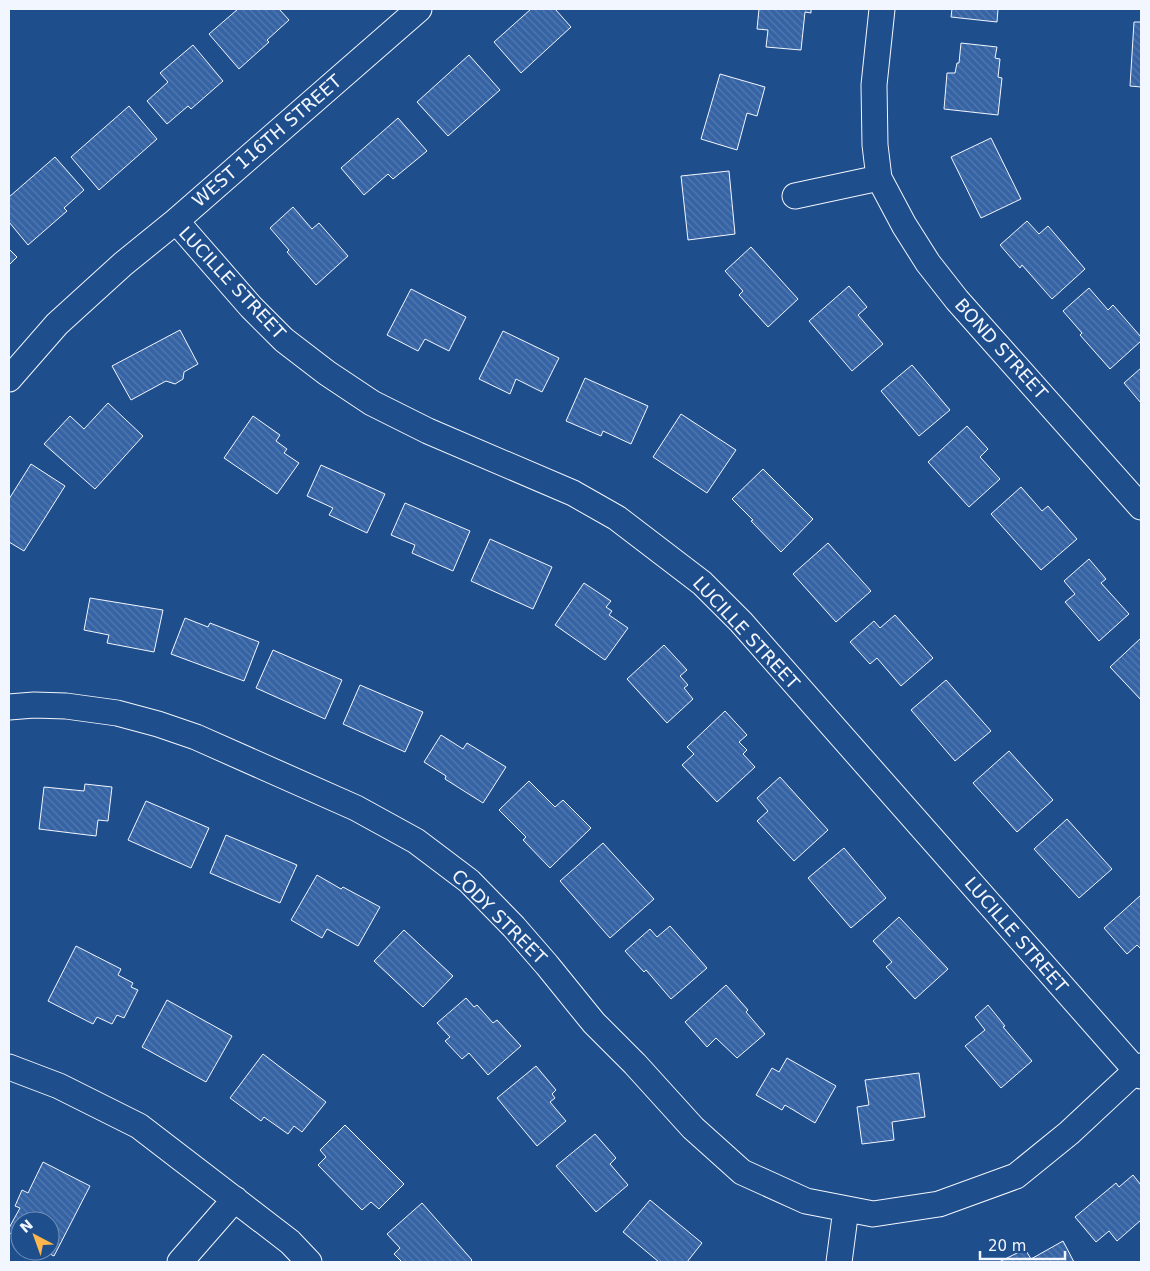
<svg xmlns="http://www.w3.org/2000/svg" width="1150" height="1271" viewBox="0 0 1150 1271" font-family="'DejaVu Sans',sans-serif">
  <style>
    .building { fill: url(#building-back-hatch); stroke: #f2f6ff }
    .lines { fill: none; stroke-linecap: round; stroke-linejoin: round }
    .minor-casing { stroke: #f2f6ff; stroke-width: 27 }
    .minor { stroke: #1f4e8c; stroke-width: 25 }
    .labels { text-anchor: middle; stroke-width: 4; stroke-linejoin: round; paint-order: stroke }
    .street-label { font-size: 18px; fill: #f2f6ff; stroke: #1f4e8c }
  </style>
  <defs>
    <pattern id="building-back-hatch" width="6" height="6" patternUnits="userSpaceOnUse" patternTransform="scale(1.25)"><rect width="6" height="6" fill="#3563a3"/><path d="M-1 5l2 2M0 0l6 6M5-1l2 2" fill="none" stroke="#537ab1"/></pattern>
  </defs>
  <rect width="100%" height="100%" fill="#1f4e8c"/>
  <path class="building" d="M238,9H279L289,20L267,40L269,42L239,69L209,34Z
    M531,9H555L571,27L521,73L494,42Z
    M759,9H811V13L805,12L801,50L766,47L768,30L757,29Z
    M952,9H998L997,22L951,17Z
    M1134,22H1141V87L1130,86Z
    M961,43L997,47L995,58L1000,59L998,77L1002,78L998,115L944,109L947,73H955L957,63H959Z
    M193,45L223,81L191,109L188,106L167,124L147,101L168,82L160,73Z
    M469,55L500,90L448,136L417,102Z
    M720,74L765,87L757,116L747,113L737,150L701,139Z
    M129,106L157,139L99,190L71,157Z
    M398,118L427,151L393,179L388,174L364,195L341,168Z
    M991,138L1021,199L981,218L951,157Z
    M55,157L84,190L64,208L67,211L28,245L9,222V197Z
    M729,171L735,234L688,240L681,176Z
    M293,207L312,229L319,223L348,256L316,285L287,252L289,250L270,228Z
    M1027,221L1039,234L1048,226L1085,269L1052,299L1022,265L1020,268L1000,245Z
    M751,247L798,299L768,327L739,295L743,291L725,271Z
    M9,249L17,257L9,265Z
    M849,286L867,307L858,315L883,344L852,371L809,321Z
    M1089,288L1108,310L1113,305L1141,337V341L1110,369L1080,335L1082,333L1063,311Z
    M411,289L466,317L449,351L425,339L418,351L387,335Z
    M180,330L198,364L184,372L183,379L175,384L166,381L131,400L112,366Z
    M503,331L559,358L542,392L516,379L510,394L479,379Z
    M912,365L950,410L919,436L881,391Z
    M1141,368V403L1124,383Z
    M585,378L648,406L631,444L603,431L601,436L566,421Z
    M108,403L143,436L95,489L44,444L70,416L84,429Z
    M681,414L736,450L707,493L653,457Z
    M253,416L280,435L276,441L287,449L284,453L299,463L277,494L224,458Z
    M967,426L988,449L980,457L1000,479L969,507L928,462Z
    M31,464L65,486L24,551L9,542V499Z
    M321,465L385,494L367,533L329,515L333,508L307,496Z
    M763,469L813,519L781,552L751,521L753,520L732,499Z
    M1021,487L1042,511L1048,506L1077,539L1041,570L991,514Z
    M405,503L470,531L453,571L412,553L415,545L391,535Z
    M490,539L552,567L533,609L471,581Z
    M828,543L871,591L836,622L793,574Z
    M1089,559L1106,579L1101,583L1129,614L1099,641L1065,602L1075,594L1064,581Z
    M584,583L611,601L606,607L612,611L609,615L628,628L605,660L555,625Z
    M90,598L163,610L154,652L107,643L109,635L84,630Z
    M895,615L933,658L901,686L877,658L870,664L850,642L874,621L880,628Z
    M185,618L208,627L210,623L259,642L244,681L171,654Z
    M1141,638V700L1110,667Z
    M664,645L687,670L680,676L688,685L684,688L693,699L667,723L627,679Z
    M273,650L342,680L325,719L256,688Z
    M946,680L991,731L955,761L911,710Z
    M360,685L423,712L405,752L343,724Z
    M725,711L747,735L739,742L747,750L743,754L755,767L717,802L682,765L694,754L687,747Z
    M441,735L463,749L467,743L506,767L483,803L445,779L446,776L424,762Z
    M1009,751L1053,800L1017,832L973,783Z
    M780,777L828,830L794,861L757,821L768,811L757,798Z
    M529,781L555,807L563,800L591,828L550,868L523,840L526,837L499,810Z
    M85,784L112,787L108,821L98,820L96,836L39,829L44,787L84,791Z
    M146,801L209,828L191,868L128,840Z
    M1067,819L1112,869L1079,898L1034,849Z
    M226,835L297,865L280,903L210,873Z
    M603,843L654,899L610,938L560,881Z
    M844,848L886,898L851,928L808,878Z
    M317,875L341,889L343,887L380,907L358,946L327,929L322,938L291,920Z
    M1141,895V949L1137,945L1127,954L1104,928Z
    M899,917L948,969L915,999L886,967L892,962L873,941Z
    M670,926L707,968L671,999L646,970L644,972L625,951L650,929L657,937Z
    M404,930L453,976L423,1007L374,961Z
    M76,946L121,969L118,975L133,983L131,987L138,990L124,1018L117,1015L112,1024L97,1017L93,1024L48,1001Z
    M726,985L748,1010L746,1012L765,1034L737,1058L716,1038L707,1047L685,1022Z
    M466,998L474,1007L477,1005L493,1023L497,1020L521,1046L488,1075L469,1053L462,1059L445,1041L450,1037L437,1023Z
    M167,1000L232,1036L206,1082L142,1047Z
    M988,1005L1005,1026L1003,1027L1032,1061L1001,1088L965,1046L985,1030L975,1017Z
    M263,1054L326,1102L302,1132L294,1126L288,1134L264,1117L261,1121L230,1098Z
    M787,1058L836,1086L815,1123L785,1105L782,1110L756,1095L772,1068L779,1072Z
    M536,1066L556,1090L552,1094L555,1098L550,1102L566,1121L537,1146L497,1098Z
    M919,1073L925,1117L892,1122L894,1140L862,1144L857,1107L869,1105L865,1080Z
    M345,1125L404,1184L379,1209L371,1202L362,1210L318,1165L326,1157L320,1150Z
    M595,1134L616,1158L610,1164L628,1185L596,1212L556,1166Z
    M43,1162L90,1186L54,1256L44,1251H50V1221H20V1238L9,1233V1228L20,1208L15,1206L22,1190L28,1193Z
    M1133,1175L1141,1185V1220L1117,1241L1109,1231L1096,1242L1075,1217L1116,1183L1119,1187Z
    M650,1200L702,1243L687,1262H659L623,1232Z
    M422,1203L472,1260L470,1262H402L394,1254L400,1248L387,1234Z
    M1063,1241L1074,1262H999L1025,1249L1031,1259Z"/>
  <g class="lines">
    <g class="minor-casing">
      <path id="minor" d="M882,9L874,85L875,145L879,178L904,225L928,263L957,300L1141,507
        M795,196L879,178
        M176,221L251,307L284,340L327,373L372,403L428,431L573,493L617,518L702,583L741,622L1141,1076
        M9,379L57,324L123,264L176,221L419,9
        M9,707L34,705L66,706L117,713L158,724L196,737L356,808L416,841L469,881L514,927L547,965L594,1023L635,1064L693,1128L742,1172L806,1201L873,1214L939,1204L1016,1176L1069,1133L1141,1066
        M9,1067L59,1086L139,1126L290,1242L309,1262
        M180,1262L235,1199
        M839,1262L846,1209"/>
    </g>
    <use href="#minor" class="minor"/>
  </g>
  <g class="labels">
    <g class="street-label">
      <text transform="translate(267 141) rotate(-41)" y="6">WEST 116TH STREET</text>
      <text transform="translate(232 283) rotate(47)" y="6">LUCILLE STREET</text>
      <text transform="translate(1001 349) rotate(48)" y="6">BOND STREET</text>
      <text transform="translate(746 633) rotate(47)" y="6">LUCILLE STREET</text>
      <text transform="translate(499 917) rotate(45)" y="6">CODY STREET</text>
      <text transform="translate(1016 935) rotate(49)" y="6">LUCILLE STREET</text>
    </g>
  </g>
  <rect width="1150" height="1271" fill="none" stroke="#f2f6ff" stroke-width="20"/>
  <g transform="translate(35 1236) rotate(319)"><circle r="24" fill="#1f4e8c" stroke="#7391ba"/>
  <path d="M0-4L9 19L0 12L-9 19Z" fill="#ffb74d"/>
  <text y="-8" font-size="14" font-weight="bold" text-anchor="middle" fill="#f2f6ff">N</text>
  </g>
  <path d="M980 1251v8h85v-8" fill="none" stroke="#f2f6ff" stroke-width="2.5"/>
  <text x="988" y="1251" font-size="15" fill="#f2f6ff" stroke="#1f4e8c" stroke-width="4" paint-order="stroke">20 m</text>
</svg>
